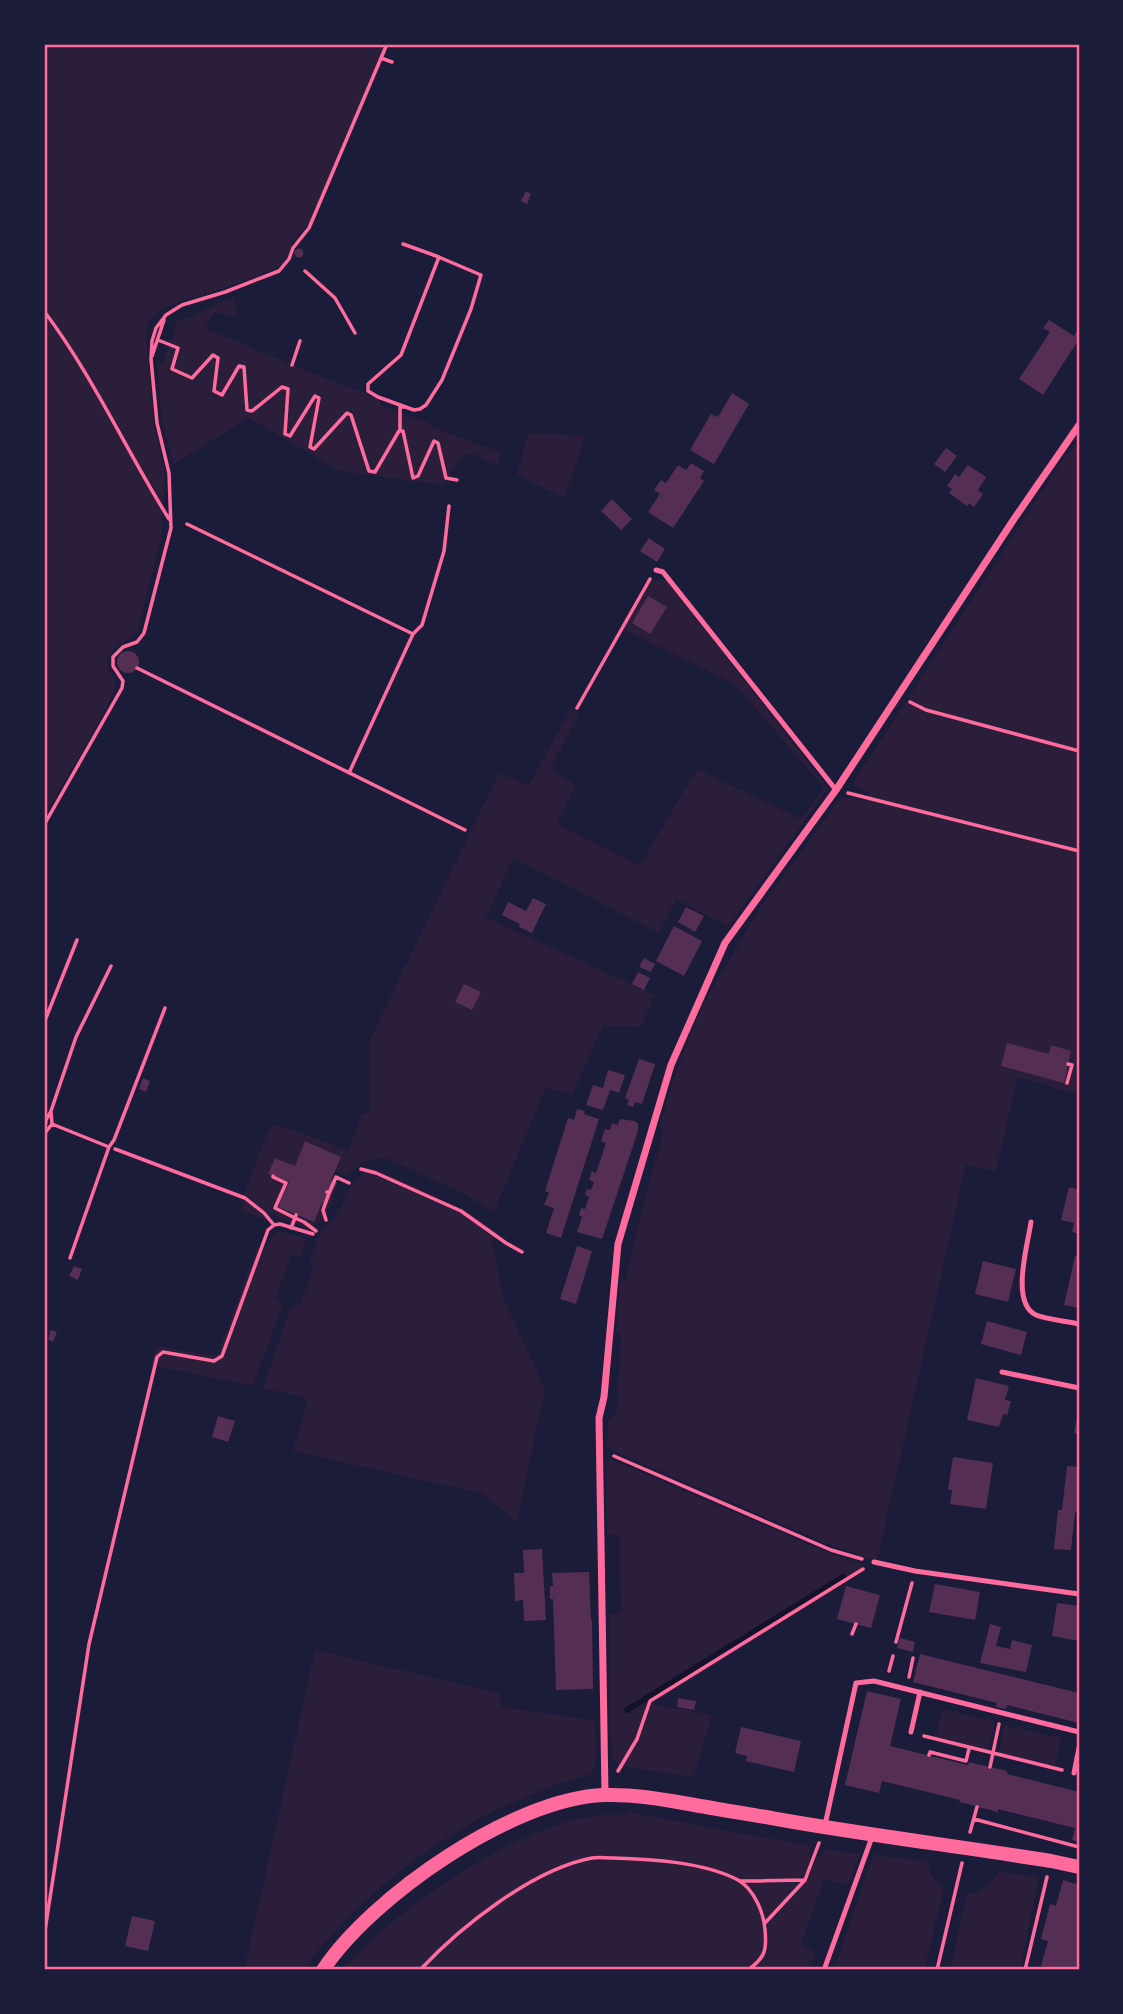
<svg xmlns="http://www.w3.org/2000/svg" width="1123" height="2014" viewBox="0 0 1123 2014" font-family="Mulish,sans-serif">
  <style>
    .green { fill: #2a1e3b }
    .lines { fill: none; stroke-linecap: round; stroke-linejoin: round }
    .stream { stroke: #12122b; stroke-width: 6 }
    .building { fill: #542f53 }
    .path { stroke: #ff6b9d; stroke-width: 3.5 }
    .service { stroke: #ff6b9d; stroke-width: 5 }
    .minor { stroke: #ff6b9d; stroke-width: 7 }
    .secondary { stroke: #ff6b9d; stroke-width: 14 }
    .neatline { fill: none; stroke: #ff6b9d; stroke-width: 2.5 }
  </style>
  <rect width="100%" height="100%" fill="#1b1b3a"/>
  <path class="green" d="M44,44H385L312,219L294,240L287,258L278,268L208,294L183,300L162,308L148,323L146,341L154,423L165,474L161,541L137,631C128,643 106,646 108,665C109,673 115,680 116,687L100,720L44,817Z
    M234,297L237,318L215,312L205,328L327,379L379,398L381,406L427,422L432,427L500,452L498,466L471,453L460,458L444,485L340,471L249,418L174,464L162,422L157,362L162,363L177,327L173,322C195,318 213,304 234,297Z
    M528,433L586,436L564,498L517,475Z
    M1079,442V1095L1018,1077L996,1171L966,1165L877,1561L835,1547L614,1451L607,1445L608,1420L616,1415L621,1333L616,1332L620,1282L626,1281L633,1244L663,1133L660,1125L663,1114L677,1069L702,1006L761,906L841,798L848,797L867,802L869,793L852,785L1065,456Z
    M659,579L666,580L828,788L728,927L676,899L659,933L513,859L486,917L655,995L641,1027L603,1026L572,1095L546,1088L494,1212L466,1195L386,1158C366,1158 361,1164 347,1176L335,1171L341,1157L306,1142L295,1166L275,1158L269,1173L289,1182L278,1207L313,1222L322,1203L327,1205L331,1197L335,1199L323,1219L309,1229L271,1214L266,1220L241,1211L245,1198L244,1194L268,1131L276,1124L348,1150L362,1114H370V1039L499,773L528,786L571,709L579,713L550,770L576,785L557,824L640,865L697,769L801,819L824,788L735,684L623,629L647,583Z
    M368,1170H378L463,1209L501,1235L494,1241H492L503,1297L545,1389L517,1522L483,1494L293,1451L308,1399L263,1388L290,1309L301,1302L313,1268L310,1258L322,1229L334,1220L353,1184Z
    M276,1232H284L306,1239L300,1257L291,1255L275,1300L283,1304L253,1386L151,1365L156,1346L217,1356L257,1247L265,1249Z
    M612,1460L829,1553L861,1564L866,1570L652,1704L712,1715L694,1777L625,1767L619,1765L612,1758L609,1715V1615L621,1613L619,1535H607L606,1461Z
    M315,1650L499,1693L502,1707L594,1720C596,1739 600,1757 591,1774C574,1780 556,1784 540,1791C446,1828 363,1890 303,1970H244Z
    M942,1709L995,1722L988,1750L936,1737Z
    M1004,1725L1061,1738L1055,1766L998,1754Z
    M627,1812L810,1846L811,1854L807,1873L810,1874L818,1856L827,1849L859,1854L849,1884H843L824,1879L801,1944L816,1952L809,1970H342C395,1909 541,1804 625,1816Z
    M873,1855L928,1861L931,1876L944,1889L924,1970H834Z
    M999,1872L1039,1877L1020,1970H950L967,1894C984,1892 989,1884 999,1872Z"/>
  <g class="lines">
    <path class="stream" d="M627,1710L843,1577"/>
  </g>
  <path class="building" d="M526,191L531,194L527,204L521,201Z
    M294.5 253a4.5 4.5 0 1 1 9 0a4.5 4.5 0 1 1-9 0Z
    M1049,320L1074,336L1077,331L1079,333V339L1043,395L1019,379L1050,332L1043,328Z
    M732,393L749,404L714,464L690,450L711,414L718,417Z
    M946,448L957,456L945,472L934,464Z
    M691,463L704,471L700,478L704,481L673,528L648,512L660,494L654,490L661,480L666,483L678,465L686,470Z
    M968,465L986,477L978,490L983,494L974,507L969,503L967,506L949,493L952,489L947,486L955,474L959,477Z
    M612,499L632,519L621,530L601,511Z
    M649,538L665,549L657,562L640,551Z
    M648,596L667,607L650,634L632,623Z
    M117 662a11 11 0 1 1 22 0a11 11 0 1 1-22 0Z
    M533,898L546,904L532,933L519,927L520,924L502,915L508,902L526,911Z
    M686,907L704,916L695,932L678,922Z
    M674,926L702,941L684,976L656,961Z
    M644,958L655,964L651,972L639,967Z
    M638,972L650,978L644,990L632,984Z
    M464,984L481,992L472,1010L455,1002Z
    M1007,1043L1049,1054L1051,1045L1071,1051L1064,1083L1001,1066Z
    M639,1059L655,1064L642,1104L635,1102L633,1107L627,1105L629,1100L625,1098Z
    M608,1070L625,1075L619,1093L610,1090L603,1110L586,1105L593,1085L603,1088Z
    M143,1078L150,1081L146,1092L139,1089Z
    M577,1109L585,1111L584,1114L599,1119L561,1238L546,1233L554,1208L544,1205L549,1193L545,1191L568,1118L574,1120Z
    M620,1119L635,1121L638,1123V1131L602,1239L577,1232L582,1217L579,1215L581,1208L585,1209L589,1197L585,1195L587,1189L591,1190L594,1182L589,1180L592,1171L596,1173L606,1143L601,1141L605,1129L610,1130L612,1123L618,1125Z
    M305,1141L341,1157L331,1181L337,1183L327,1205L322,1203L314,1222L278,1207L289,1182L268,1174L275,1158L295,1166Z
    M1069,1187L1079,1190V1234L1072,1232L1074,1223L1061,1220Z
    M577,1246L592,1251L576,1304L560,1299Z
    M1075,1256L1079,1257V1308L1064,1305Z
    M983,1261L1016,1269L1008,1302L975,1294Z
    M74,1266L82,1269L78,1280L69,1276Z
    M987,1321L1027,1332L1021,1355L981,1344Z
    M51,1330L57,1332L53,1342L48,1339Z
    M976,1378L1009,1386L1005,1400L1011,1401L1007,1415L1003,1414L999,1427L967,1420Z
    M1078,1412L1079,1413V1434L1074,1433Z
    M218,1416L235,1421L228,1442L212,1437Z
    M953,1457L993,1463L986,1509L950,1504L952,1490L948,1489Z
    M1067,1466L1079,1467V1512H1075L1071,1550L1054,1549L1058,1510H1062Z
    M542,1549L546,1620L524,1621L523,1600L515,1601L514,1573H524L523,1550Z
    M589,1572L591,1620H592L593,1689L556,1690L553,1599H550V1586H553L552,1573Z
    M935,1584L980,1592L975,1620L929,1612Z
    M846,1586L880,1595L871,1628L837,1619Z
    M1057,1603L1079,1606V1641L1052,1636Z
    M990,1624L1001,1627L996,1646L1010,1649L1012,1640L1032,1645L1026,1672L980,1663Z
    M900,1638L915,1642L913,1652L897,1648Z
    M920,1654L1079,1693V1723L1007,1705L1006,1709L996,1707L997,1703L913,1682Z
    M867,1691L901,1699L890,1746L968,1765L969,1762L990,1767L1007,1771V1774L1079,1792V1842L1072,1840L1075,1828L998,1809V1812L959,1802L960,1800L882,1781L879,1793L845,1785Z
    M678,1698L696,1701L694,1710L677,1707Z
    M741,1727L801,1741L794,1772L746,1761L747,1756L735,1753Z
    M1063,1880L1079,1885V1970H1059L1041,1966L1048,1941L1041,1939L1050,1904L1056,1906Z
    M132,1916L155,1921L148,1951L125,1946Z"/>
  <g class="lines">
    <path class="path" d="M381,58L392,62
      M403,244L439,257L441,258L481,275L471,309L442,380L426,405L420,409L414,410L378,397L368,391V384L401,355L439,257
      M305,271L335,298L355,333
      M44,311C93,376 126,450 169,519
      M158,340L178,348L172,369L192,378L213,355L218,358L214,391L222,395L239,366L244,367L247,410L252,411L282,387L288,389L285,434L290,436L315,396L319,398L310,447L314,449L347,413L351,415L369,471L375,472L399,431H403L413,478L418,476L434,441L438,443L446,478L457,480
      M152,356L164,320
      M292,365L300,341
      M400,431V407H403
      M187,524L413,634
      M137,668L465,830
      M910,702L926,710L1079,751
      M577,708L650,579
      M349,773L413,634L422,625L444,551L449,506
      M848,793L1079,851
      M44,825L122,688L123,681L113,666V657L123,647L137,642L144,633L171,528L169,473L157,423L151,359L152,341L156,328L166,315L182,305L225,292L279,271L289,259L293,248L309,228L387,44
      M44,1023L77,940
      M1067,1083L1072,1065L1068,1064
      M52,1124L109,1147
      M45,1133L52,1124L51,1112
      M44,1135L46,1120L51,1111L76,1037L111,966
      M115,1149L245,1198L264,1213L274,1225
      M361,1169L376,1173L461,1211L506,1243L522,1252
      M273,1176V1177L286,1183L275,1208L295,1218L291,1228
      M329,1193L336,1177L349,1183
      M296,1215L295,1218L304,1222L316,1231
      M326,1220L323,1210L329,1193L327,1192
      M70,1258L109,1147L114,1140L165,1008
      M614,1456L831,1550L862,1559
      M852,1634L856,1624
      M896,1642L912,1583
      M889,1671L893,1656
      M909,1677L913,1658
      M924,1736L1062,1770
      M929,1755L930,1752L966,1761L969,1749
      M990,1767L999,1724
      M618,1771L637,1739L650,1701L863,1569
      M974,1819L1079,1847
      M970,1832L977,1807
      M805,1880L819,1843
      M740,1881L805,1880L765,1923
      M44,1937L89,1644L157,1357L163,1352L214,1361L222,1356L268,1230L274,1225L280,1224L313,1234
      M420,1970C460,1927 533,1869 592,1858C598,1857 606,1858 613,1858C651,1859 704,1862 738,1880C754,1889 764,1913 765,1930C767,1950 765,1958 748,1970
      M937,1970L962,1863
      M1025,1970L1047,1877"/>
    <path class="service" d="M656,570L663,572L836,790
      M1031,1222C1028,1244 1010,1303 1036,1315C1049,1320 1066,1321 1079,1324
      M1002,1372L1079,1388
      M874,1562L915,1571L1079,1594
      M911,1732L920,1692
      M1074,1773L1079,1748
      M825,1825L856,1683L874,1681L1079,1732
      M824,1970L872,1837"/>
    <path class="minor" d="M605,1794L599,1418L604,1397L618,1244L671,1065L725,943L836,790L1014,519L1079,425"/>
    <path class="secondary" d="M323,1970C372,1896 514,1798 604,1795C632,1794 661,1799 689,1804C722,1810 755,1815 788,1821C875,1836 963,1847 1051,1861L1079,1867"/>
  </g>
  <rect width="1123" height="2014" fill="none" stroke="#1b1b3a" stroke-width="91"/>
  <rect x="46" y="46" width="1032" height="1922" class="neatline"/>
</svg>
